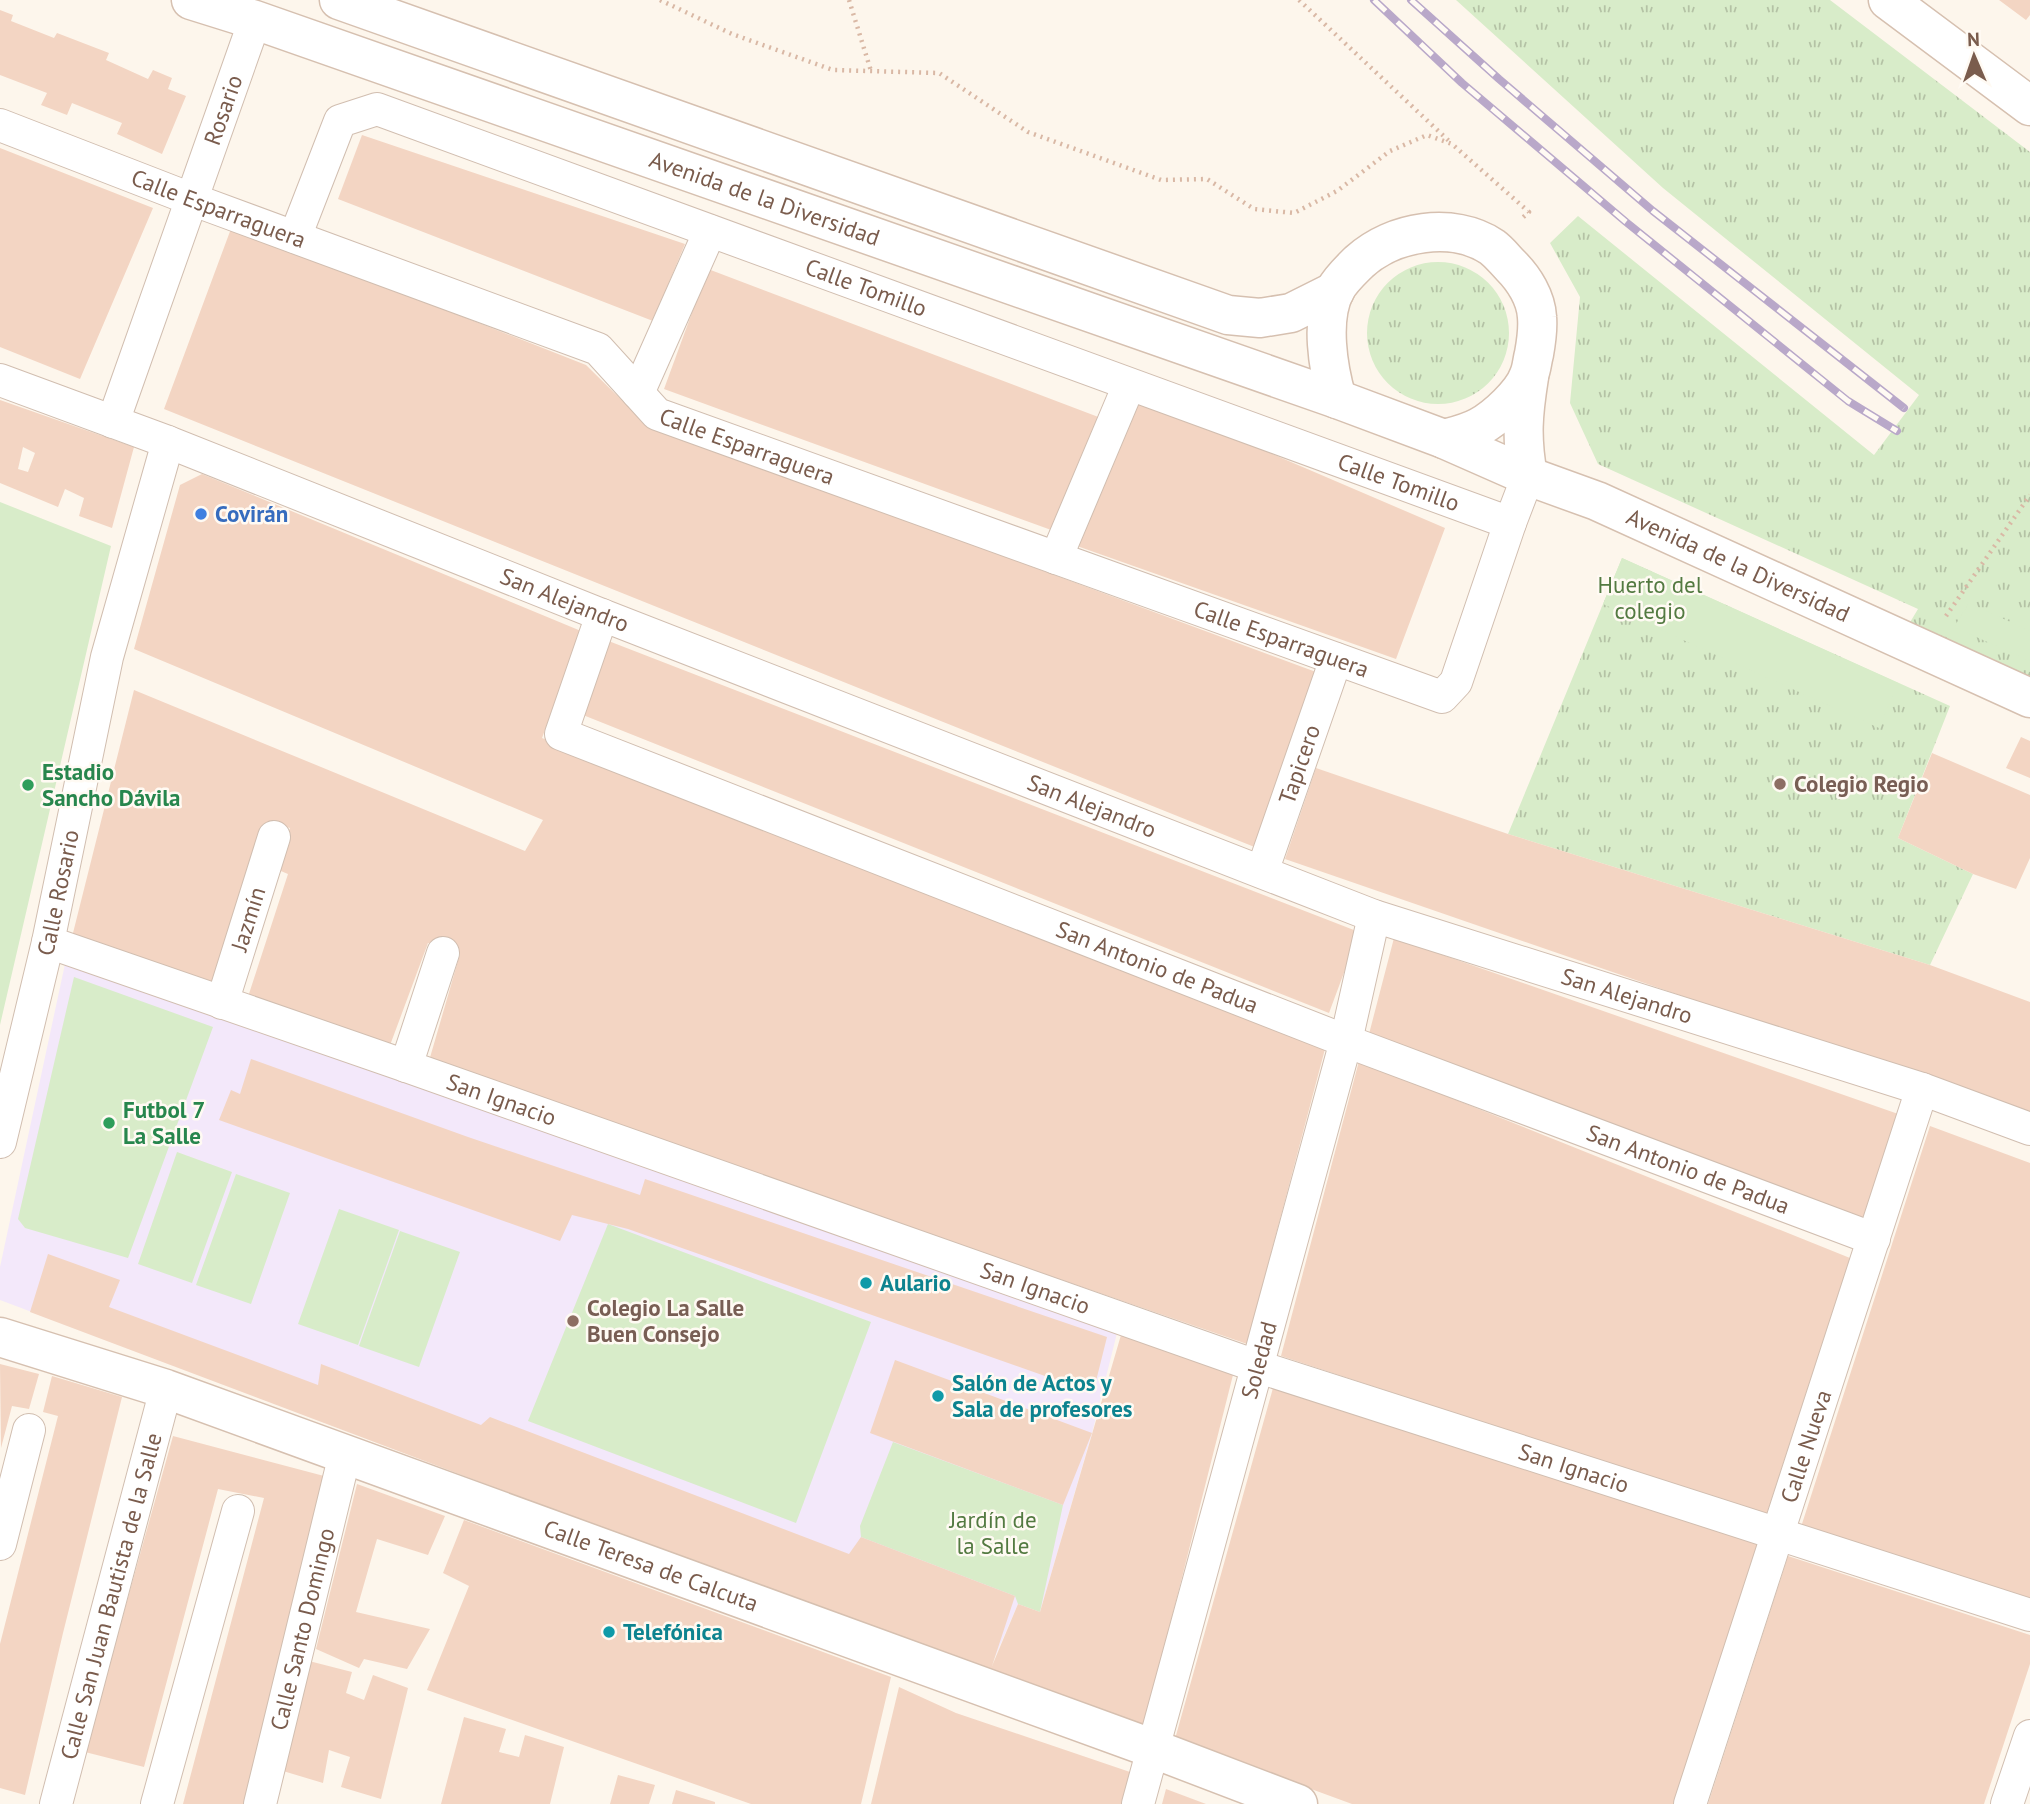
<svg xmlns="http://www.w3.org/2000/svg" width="2030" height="1804" viewBox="0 0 2030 1804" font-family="'PT Sans',sans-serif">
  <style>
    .education { fill: #f3e8fa }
    .grass { fill: url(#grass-tufts) }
    .garden { fill: #d8ecc9 }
    .building { fill: #f3d5c3; fill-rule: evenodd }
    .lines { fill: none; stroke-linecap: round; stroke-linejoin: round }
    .street-casing { stroke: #d1beb0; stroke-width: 34 }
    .secondary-casing { stroke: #d6c0b0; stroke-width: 41 }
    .path { stroke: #d9b8a5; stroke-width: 4.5; stroke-dasharray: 2 5; stroke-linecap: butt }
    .street { stroke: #fff; stroke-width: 32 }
    .secondary { stroke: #fff; stroke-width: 38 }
    .rail-casing { stroke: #b9a8c9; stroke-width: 8 }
    .rail { stroke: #fffaf3; stroke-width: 5; stroke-dasharray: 16; stroke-linecap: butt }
    .shop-dot { fill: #3f7fe0; stroke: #fffaf3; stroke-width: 2.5 }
    .education-dot { fill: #8d6e63; stroke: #fffaf3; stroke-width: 2.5 }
    .leisure-dot { fill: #2e9e5b; stroke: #fffaf3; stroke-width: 2.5 }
    .culture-dot { fill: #0f9aa8; stroke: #fffaf3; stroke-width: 2.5 }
    .labels { text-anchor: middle; stroke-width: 5; stroke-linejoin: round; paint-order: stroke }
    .street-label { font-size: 23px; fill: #7a5c4d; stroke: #fffaf3 }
    .shop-label { font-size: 23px; font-weight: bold; fill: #366cbe; stroke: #fffaf3; text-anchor: start }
    .park-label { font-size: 23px; fill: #537a41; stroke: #fffaf3 }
    .leisure-label { font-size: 23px; font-weight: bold; fill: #27864d; stroke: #fffaf3; text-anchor: start }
    .education-label { font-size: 23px; font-weight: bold; fill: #785e54; stroke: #fffaf3; text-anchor: start }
    .culture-label { font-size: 23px; font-weight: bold; fill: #0d838f; stroke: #fffaf3; text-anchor: start }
  </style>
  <defs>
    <pattern id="grass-tufts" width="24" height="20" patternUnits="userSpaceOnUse" patternTransform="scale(1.75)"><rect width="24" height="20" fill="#d8ecc9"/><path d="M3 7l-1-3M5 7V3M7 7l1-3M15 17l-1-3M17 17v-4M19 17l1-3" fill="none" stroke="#b4c2a5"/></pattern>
  </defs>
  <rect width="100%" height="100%" fill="#fdf6ec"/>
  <path class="education" d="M65,964L1118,1329L1092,1433L1040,1612L1018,1604L988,1673L0,1300V1267Z"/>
  <path class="grass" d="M1456,0H1830L2030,152V680L1909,624L1918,609L1598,464L1570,403L1580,297L1550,243L1578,216L1874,455L1919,395L1663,188Z
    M1367 333a71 71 0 1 1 142 0a71 71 0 1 1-142 0Z
    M1622,558L1950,706L1898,838L1973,874L1930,965L1508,834Z"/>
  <path class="garden" d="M0,502L111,546L0,1025Z
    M1622,558L1898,683L1879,728L1603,604Z
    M1969,603L2030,631V661L1954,627Z
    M74,977L213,1027L128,1258L25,1228L18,1219Z
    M177,1152L232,1172L192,1283L138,1264Z
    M236,1174L290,1193L251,1304L196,1285Z
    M339,1209L399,1230L358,1345L298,1324Z
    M608,1224L871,1322L796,1523L528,1421Z
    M400,1231L460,1252L419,1367L359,1346Z
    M893,1442L1063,1505L1040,1612L1018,1604L1015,1596L861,1537L860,1526Z"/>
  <path class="building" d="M1999,0H2030V15L2026,20Z
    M0,10L13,15L11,21L54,38L57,33L109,53L106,60L148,79L153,70L172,78L168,89L186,96L162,154L117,134L122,123L72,103L67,115L41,105L47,93L0,75Z
    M362,135L685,244L653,321L338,199Z
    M0,148L153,208L80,379L0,347Z
    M232,226L586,365L645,423L1316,672L1257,848L164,409Z
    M708,269L1101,418L1054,531L664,389Z
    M1137,396L1445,528L1396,659L1077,546Z
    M0,400L134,447L112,528L79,516L84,498L65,489L58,507L0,483ZM23,447L35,453L28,472L18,469Z
    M202,474L581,631L542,738L1325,1049L1247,1344L429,1061L460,954L428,943L389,1048L247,1000L288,874L276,869L290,828L269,823L214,987L72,937L134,690L525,851L543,820L134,649L180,485Z
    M606,640L1359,932L1329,1013L583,715Z
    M2021,737L2030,741V778L2006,768Z
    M1932,753L2030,795V858L2016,889L1973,874L1898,838Z
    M1316,768L1508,834L1930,965L2030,1002V1116L1285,859Z
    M1394,938L1904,1116L1866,1223L1369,1034Z
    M251,1059L468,1137L640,1195L645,1179L1107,1337L1093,1393L628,1229L572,1215L560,1241L219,1120L231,1090L240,1094Z
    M1359,1061L1850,1258L1766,1516L1281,1356Z
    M1930,1126L2030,1163V1605L1801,1527Z
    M48,1254L120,1280L109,1307L318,1385L321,1364L481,1425L490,1417L849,1554L861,1537L1015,1596L992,1666L1018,1604L1040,1612L1121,1335L1234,1371L1143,1732L30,1312Z
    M895,1360L1092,1433L1063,1505L870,1433Z
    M0,1364L39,1374L29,1409L12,1406L1,1448Z
    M52,1376L122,1397L63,1633L25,1795L0,1788V1644L58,1416L43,1412Z
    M1273,1388L1761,1544L1674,1804H1352L1175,1739Z
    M173,1436L324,1476L244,1804H183L264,1498L218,1489L144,1767L85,1752Z
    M357,1484L445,1516L428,1555L377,1539L356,1612L430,1629L407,1669L364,1659L359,1668L316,1649Z
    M464,1520L891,1677L861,1804H751L427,1690L469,1586L443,1573Z
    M1788,1556L2030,1635V1664L1984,1804H1708Z
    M309,1661L352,1672L346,1693L364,1700L373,1675L408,1688L381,1799L341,1787L350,1757L329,1750L323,1783L283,1771Z
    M899,1687L956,1713L1130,1772L1121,1804H871Z
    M464,1717L506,1729L499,1752L519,1757L525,1735L564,1747L550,1804H441Z
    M618,1775L655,1785L649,1804H610Z
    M1166,1789L1206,1804H1162Z
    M676,1790L715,1802V1804H672Z"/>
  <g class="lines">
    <g class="street-casing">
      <g id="street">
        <path id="s1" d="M0,125L191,199L598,349L657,414L1442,697L1456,682L1510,523L1528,476"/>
        <path id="s2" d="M295,237L340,121L377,109L1510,523"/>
        <path id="s3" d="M0,380L168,442L602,615L1374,916L1922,1089L2030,1129"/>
        <path d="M638,393L710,231"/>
        <path id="s4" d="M113,422L255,20"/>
        <path d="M1056,558L1129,385"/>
        <path id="s5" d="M602,615L561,734L1346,1041L1874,1239"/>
        <path id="s6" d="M1262,872L1336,659"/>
        <path id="s7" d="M48,942L406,1066L1259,1367L2030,1615"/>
        <path id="s8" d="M222,1003L274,837"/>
        <path d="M406,1066L443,953"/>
        <path id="s9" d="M0,1142L48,942L107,657L168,442"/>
        <path d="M0,1544L29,1430"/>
        <path id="s10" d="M56,1804L166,1389"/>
        <path d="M157,1804L238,1511"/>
        <path id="s11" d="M260,1804L345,1454"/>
        <path id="s12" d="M1138,1804L1346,1041L1374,916"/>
        <path id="s13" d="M1690,1804L1922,1089"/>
        <path d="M2007,1804L2030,1736"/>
      </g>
    </g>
    <g class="secondary-casing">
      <g id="secondary">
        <path id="s14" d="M191,0L255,20L1337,399L1444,439L1528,476L1597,501L2030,698"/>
        <path d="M339,0L1228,315L1260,318L1291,313L1335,291"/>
        <path d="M1888,0L2030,106"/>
        <path d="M1337,399C1328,368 1320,320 1335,290C1341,279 1351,270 1359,262C1393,231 1453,221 1492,247C1499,252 1505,260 1511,266C1524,279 1536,298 1537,317C1538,328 1536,343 1534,354C1532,361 1532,368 1529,375C1523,393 1496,418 1479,427C1468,433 1455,436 1444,439"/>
        <path d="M1528,476C1521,437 1523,415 1529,377"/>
        <path id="s15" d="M0,1337L166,1389L1154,1749L1298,1804"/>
      </g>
    </g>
    <path class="path" d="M660,0L732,34L833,70L939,73L1028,132L1161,180L1207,179L1254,209L1294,213L1337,191L1390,151L1427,135L1452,144L1529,212L1520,220
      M849,0L871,71
      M1299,0L1449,141
      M1946,616L2030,495"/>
    <use href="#street" class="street"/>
    <use href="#secondary" class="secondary"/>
    <g class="rail-casing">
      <path id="rail" d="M1374,0L1462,83L1626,222L1848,401L1897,431
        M1411,0L1499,79L1653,211L1904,408"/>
    </g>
    <use href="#rail" class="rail"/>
  </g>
  <circle class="shop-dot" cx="201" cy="514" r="7"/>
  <g class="education-dot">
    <circle cx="1780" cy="784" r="7"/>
    <circle cx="573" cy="1321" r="7"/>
  </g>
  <g class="leisure-dot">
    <circle cx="28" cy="785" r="7"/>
    <circle cx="109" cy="1123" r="7"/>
  </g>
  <g class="culture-dot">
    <circle cx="866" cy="1283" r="7"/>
    <circle cx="938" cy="1396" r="7"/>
    <circle cx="609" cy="1632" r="7"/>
  </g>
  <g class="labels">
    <g class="street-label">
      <text dy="8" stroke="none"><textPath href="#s4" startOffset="331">Rosario</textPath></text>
      <text dy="8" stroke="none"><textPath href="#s14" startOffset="607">Avenida de la Diversidad</textPath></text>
      <text dy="8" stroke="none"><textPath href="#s1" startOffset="234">Calle Esparraguera</textPath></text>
      <text dy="8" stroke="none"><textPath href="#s2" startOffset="684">Calle Tomillo</textPath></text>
      <text dy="8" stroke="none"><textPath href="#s1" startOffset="822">Calle Esparraguera</textPath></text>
      <text dy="8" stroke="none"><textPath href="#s2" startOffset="1251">Calle Tomillo</textPath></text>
      <text dy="8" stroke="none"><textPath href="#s14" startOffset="1648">Avenida de la Diversidad</textPath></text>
      <text dy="8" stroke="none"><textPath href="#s3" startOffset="606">San Alejandro</textPath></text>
      <text dy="8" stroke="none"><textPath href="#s1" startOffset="1390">Calle Esparraguera</textPath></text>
      <text dy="8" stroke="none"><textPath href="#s6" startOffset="114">Tapicero</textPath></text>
      <text dy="8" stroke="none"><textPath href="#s3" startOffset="1172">San Alejandro</textPath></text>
      <text dy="8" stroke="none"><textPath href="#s9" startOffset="256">Calle Rosario</textPath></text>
      <text dy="8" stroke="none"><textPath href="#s8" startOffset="88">Jazmín</textPath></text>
      <text dy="8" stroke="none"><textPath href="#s5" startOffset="766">San Antonio de Padua</textPath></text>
      <text dy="8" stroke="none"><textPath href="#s3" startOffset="1740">San Alejandro</textPath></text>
      <text dy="8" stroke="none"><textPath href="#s7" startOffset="480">San Ignacio</textPath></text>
      <text dy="8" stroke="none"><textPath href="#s5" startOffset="1334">San Antonio de Padua</textPath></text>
      <text dy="8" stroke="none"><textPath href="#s7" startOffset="1046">San Ignacio</textPath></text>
      <text dy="8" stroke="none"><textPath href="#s12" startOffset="460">Soledad</textPath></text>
      <text dy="8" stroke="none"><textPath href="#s13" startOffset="376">Calle Nueva</textPath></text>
      <text dy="8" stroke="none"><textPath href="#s7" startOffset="1614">San Ignacio</textPath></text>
      <text dy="8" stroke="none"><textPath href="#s15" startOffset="690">Calle Teresa de Calcuta</textPath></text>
      <text dy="8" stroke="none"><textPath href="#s10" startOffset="215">Calle San Juan Bautista de la Salle</textPath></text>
      <text dy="8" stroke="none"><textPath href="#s11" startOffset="180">Calle Santo Domingo</textPath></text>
    </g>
    <g class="shop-label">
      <text x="215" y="522">Covirán</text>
    </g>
    <g class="park-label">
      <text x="1650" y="593">Huerto del<tspan x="1650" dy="26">colegio</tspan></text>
      <text x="993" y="1528">Jardín de<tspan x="993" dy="26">la Salle</tspan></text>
    </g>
    <g class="leisure-label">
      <text x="42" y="780">Estadio<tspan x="42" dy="26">Sancho Dávila</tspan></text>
      <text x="123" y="1118">Futbol 7<tspan x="123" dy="26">La Salle</tspan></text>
    </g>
    <g class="education-label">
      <text x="1794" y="792">Colegio Regio</text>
      <text x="587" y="1316">Colegio La Salle<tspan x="587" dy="26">Buen Consejo</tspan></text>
    </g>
    <g class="culture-label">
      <text x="880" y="1291">Aulario</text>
      <text x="952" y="1391">Salón de Actos y<tspan x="952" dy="26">Sala de profesores</tspan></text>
      <text x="623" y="1640">Telefónica</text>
    </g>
  </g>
  <g transform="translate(1974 56) rotate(358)" stroke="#fffaf3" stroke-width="5" paint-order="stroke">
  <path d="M0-5L12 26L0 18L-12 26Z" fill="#7a5c4d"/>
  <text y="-10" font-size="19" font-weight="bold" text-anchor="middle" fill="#7a5c4d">N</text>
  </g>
</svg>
